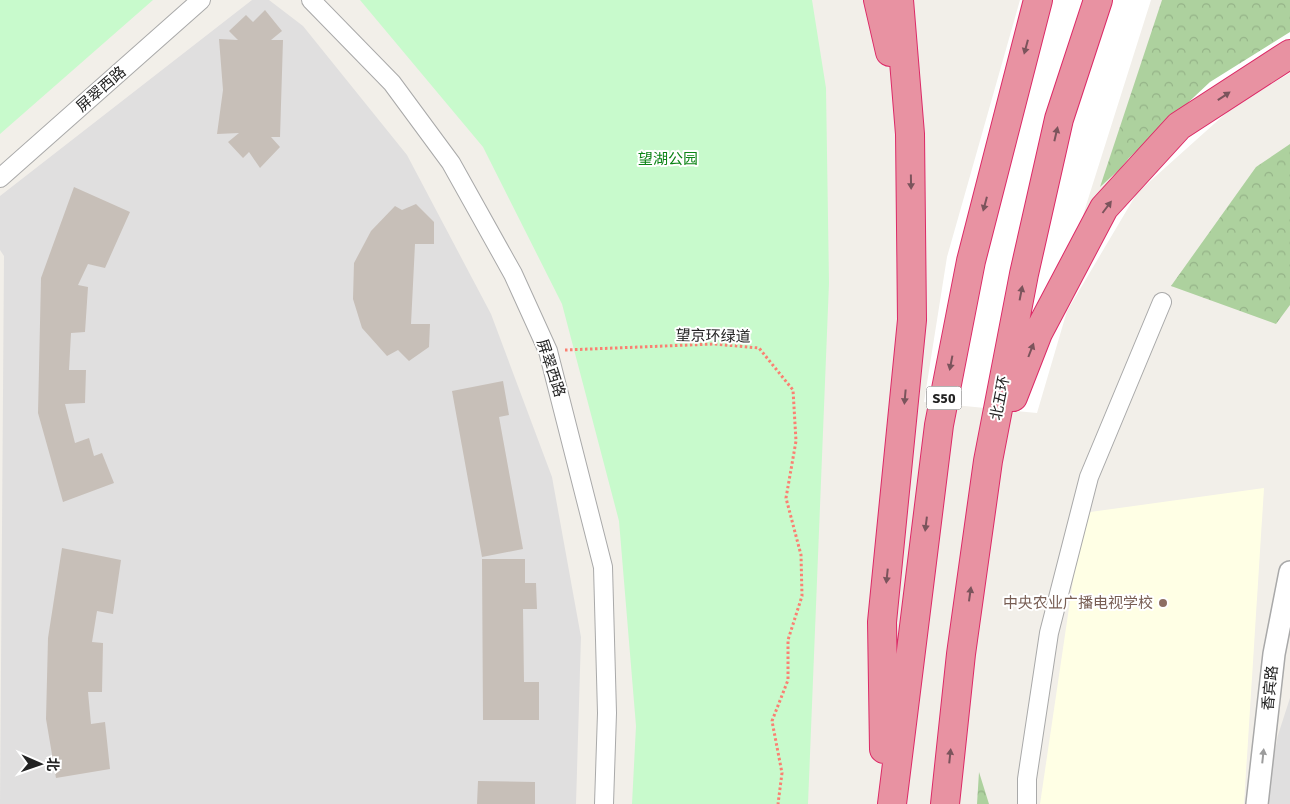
<svg xmlns="http://www.w3.org/2000/svg" width="1290" height="804" viewBox="0 0 1290 804" font-family="Signika,'Noto Sans SC',sans-serif">
  <style>
    .residential { fill: #e0dfdf }
    .education { fill: #ffffe5 }
    .forest { fill: url(#forest-crowns) }
    .park { fill: #c8facc }
    .pier { fill: #fff }
    .building { fill: #c7bfb8 }
    .lines { fill: none; stroke-linecap: round; stroke-linejoin: round }
    .minor-casing { stroke: #a9a9a9; stroke-width: 20 }
    .tertiary-casing { stroke: #a9a9a9; stroke-width: 24 }
    .motorway-casing { stroke: #dc2a67; stroke-width: 30 }
    .path { stroke: #fa8072; stroke-width: 3; stroke-dasharray: 2.5 2.5; stroke-linecap: butt }
    .minor { stroke: #fff; stroke-width: 18 }
    .tertiary { stroke: #fff; stroke-width: 21 }
    .motorway { stroke: #e892a2; stroke-width: 28 }
    .oneway { fill: #7b545c }
    .oneway2 { fill: #9c9c9c }
    .education-dot { fill: #8d6e63; stroke: #fff; stroke-width: 2 }
    .labels { text-anchor: middle; stroke-width: 4; stroke-linejoin: round; paint-order: stroke }
    .shield { fill: #fff; stroke: #646464; stroke-width: 1 }
    .shield-label { font-size: 14px; font-weight: bold; fill: #222 }
    .street-label { font-size: 15px; fill: #222; stroke: #fff }
    .park-label { font-size: 15px; fill: #0c8416; stroke: #fff }
    .education-label { font-size: 15px; fill: #785e54; stroke: #fff; text-anchor: end }
  </style>
  <defs>
    <pattern id="forest-crowns" width="20" height="18" patternUnits="userSpaceOnUse" patternTransform="scale(1.25)"><rect width="20" height="18" fill="#add19e"/><path d="M2 6a3 3 0 1 1 6 0M12 15a3 3 0 1 1 6 0" fill="none" stroke="#95b388"/></pattern>
  </defs>
  <rect width="100%" height="100%" fill="#f2efe9"/>
  <path class="residential" d="M252,0H269L303,26L407,155L491,314L552,477L581,637L576,804H0L4,256L0,250V196Z
    M1290,698V804H1265L1278,735Z"/>
  <path class="education" d="M1264,488L1244,804H1040L1083,513Z"/>
  <path class="forest" d="M1162,0H1290V37L1214,84L1100,187Z
    M1290,144V305L1276,324L1171,286L1256,167Z
    M979,772L989,804H977Z"/>
  <path class="park" d="M0,0H153L0,134Z
    M360,0H812L826,88L829,283L808,804H632L636,726L619,521L562,304L483,147Z"/>
  <path class="pier" d="M1020,0H1151L1083,215L1129,158L1210,82L1290,32V73L1234,106L1137,193L1067,311L1037,413L924,402L947,257Z"/>
  <path class="building" d="M265,10L282,31L271,40H283L280,137H271L280,147L260,168L249,152L243,158L228,142L239,133L217,134L223,90L219,39L238,40L229,31L246,15L253,22Z
    M74,187L130,212L105,268L88,264L78,285L88,287L85,332L71,333L69,370H86L85,403L65,404L75,443L89,438L94,456L102,453L114,483L63,502L38,413L41,278Z
    M416,204L434,222V244H415L411,324H430L429,347L409,361L398,350L387,356L362,328L353,299L354,263L371,231L395,206L402,210Z
    M503,381L509,415L499,417L523,549L482,557L452,391Z
    M62,548L121,560L113,614L97,611L92,642L103,643L102,692H88L91,724L105,722L110,769L56,778L46,719L48,638Z
    M482,559H525V583H536L537,609H523L524,682H539V720H483Z
    M478,781L535,782V804H477Z"/>
  <g class="lines">
    <g class="minor-casing">
      <path id="minor" d="M311,0L392,83L451,163L513,274L548,351L603,567L607,713L604,804
        M0,178L201,0
        M1027,804V779L1049,633L1089,477L1162,302"/>
    </g>
    <g class="tertiary-casing">
      <path id="tertiary" d="M1257,804L1274,654L1290,572"/>
    </g>
    <g class="motorway-casing">
      <path id="motorway" d="M878,0L890,52
        M1013,397L1038,333L1104,208L1179,126L1290,54
        M884,749L882,622L912,320L910,134L899,0
        M892,804L939,425L971,261L1038,0
        M945,804L961,654L988,461L1024,274L1059,119L1098,0"/>
    </g>
    <path class="path" d="M565,350L714,344L759,348L793,390L796,441L786,498L801,555L802,596L788,640V680L772,721L782,773L778,804"/>
    <use href="#minor" class="minor"/>
    <use href="#tertiary" class="tertiary"/>
    <use href="#motorway" class="motorway"/>
  </g>
  <defs><path id="oneway-solid" d="M-6-.8H1V-3.2L6.5 0L1 3.2V.8H-6Z" transform="scale(1.25)"/></defs>
  <g class="oneway">
    <use href="#oneway-solid" transform="translate(1026 47) rotate(105)"/>
    <use href="#oneway-solid" transform="translate(1224 96) rotate(-34)"/>
    <use href="#oneway-solid" transform="translate(1056 134) rotate(-77)"/>
    <use href="#oneway-solid" transform="translate(911 182) rotate(89)"/>
    <use href="#oneway-solid" transform="translate(985 204) rotate(105)"/>
    <use href="#oneway-solid" transform="translate(1107 207) rotate(-53)"/>
    <use href="#oneway-solid" transform="translate(1021 293) rotate(-79)"/>
    <use href="#oneway-solid" transform="translate(1031 350) rotate(-69)"/>
    <use href="#oneway-solid" transform="translate(951 363) rotate(101)"/>
    <use href="#oneway-solid" transform="translate(905 397) rotate(95)"/>
    <use href="#oneway-solid" transform="translate(926 524) rotate(97)"/>
    <use href="#oneway-solid" transform="translate(887 576) rotate(96)"/>
    <use href="#oneway-solid" transform="translate(970 594) rotate(-82)"/>
    <use href="#oneway-solid" transform="translate(950 756) rotate(-84)"/>
  </g>
  <use class="oneway2" href="#oneway-solid" transform="translate(1263 756) rotate(-84)"/>
  <circle class="education-dot" cx="1163" cy="603" r="5"/>
  <g class="labels">
    <rect class="shield" x="926.5" y="386.5" width="35" height="23" rx="4"/>
    <g class="shield-label">
      <text x="944" y="403">S50</text>
    </g>
    <g class="street-label">
      <text transform="translate(101 89) rotate(-41)" y="5">屏翠西路</text>
      <text transform="translate(713 336) rotate(1)" y="5">望京环绿道</text>
      <text transform="translate(551 368) rotate(72)" y="5">屏翠西路</text>
      <text transform="translate(1000 398) rotate(-79)" y="5">北五环</text>
      <text transform="translate(1270 688) rotate(-84)" y="5">香宾路</text>
    </g>
    <g class="park-label">
      <text x="668" y="164">望湖公园</text>
    </g>
    <g class="education-label">
      <text x="1153" y="608">中央农业广播电视学校</text>
    </g>
  </g>
  <g transform="translate(40 764) rotate(92)" stroke="#ffffff" stroke-width="4" paint-order="stroke">
  <path d="M0-4L9 19L0 12L-9 19Z" fill="#222222"/>
  <text y="-8" font-size="14" font-weight="bold" text-anchor="middle" fill="#222222">北</text>
  </g>
</svg>
